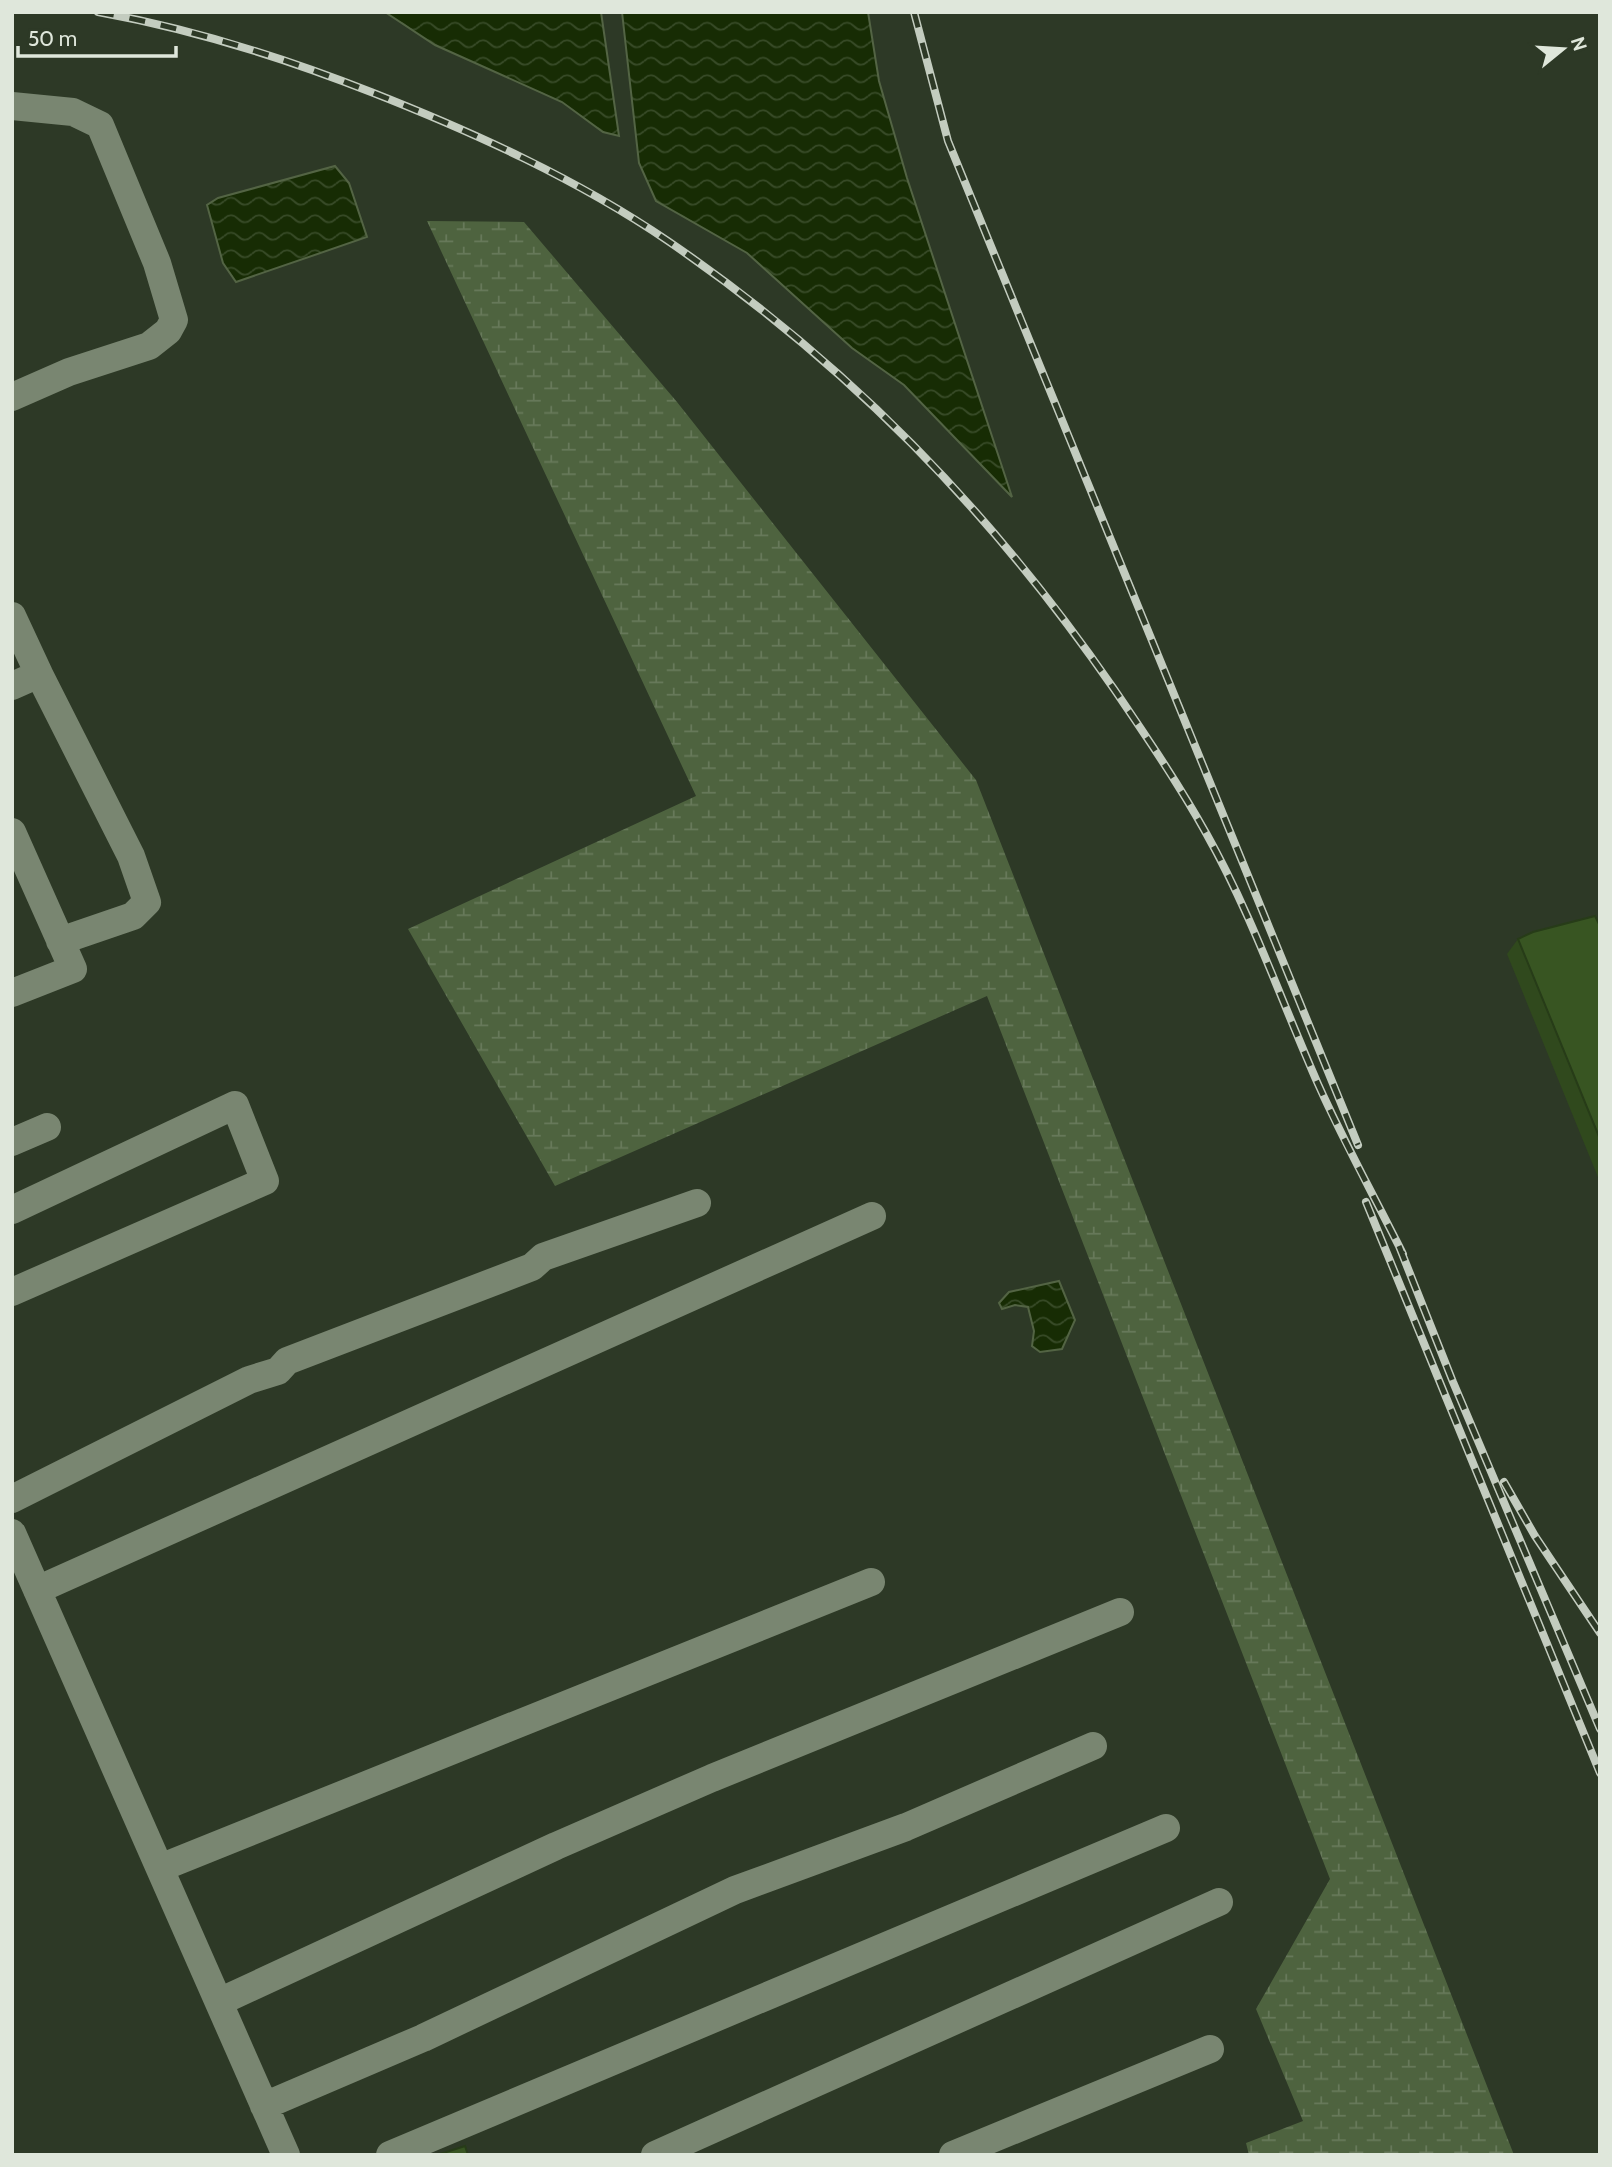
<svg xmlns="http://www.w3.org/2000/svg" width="1612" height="2167" viewBox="0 0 1612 2167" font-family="Cabin,sans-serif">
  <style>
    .wetland { fill: url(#wetland-marsh) }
    .water { fill: url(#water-waves); stroke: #536444; stroke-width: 2 }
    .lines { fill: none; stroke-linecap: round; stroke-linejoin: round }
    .minor { stroke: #798671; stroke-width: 28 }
    .rail-casing { stroke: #c3ccbf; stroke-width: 8 }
    .rail { stroke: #2d3926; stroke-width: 5; stroke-dasharray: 16; stroke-linecap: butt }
    .wall { fill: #30491d }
    .building { fill: #385522; stroke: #273c18; stroke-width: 2 }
  </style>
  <defs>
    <pattern id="wetland-marsh" width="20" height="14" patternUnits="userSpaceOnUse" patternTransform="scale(1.75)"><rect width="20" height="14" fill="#4e633f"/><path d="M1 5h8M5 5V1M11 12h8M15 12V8" fill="none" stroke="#67795a"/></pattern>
    <pattern id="water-waves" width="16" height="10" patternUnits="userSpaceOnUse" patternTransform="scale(1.75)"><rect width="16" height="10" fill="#172c04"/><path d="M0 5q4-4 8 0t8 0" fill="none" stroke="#384b28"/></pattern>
  </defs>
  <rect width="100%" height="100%" fill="#2d3926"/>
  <path class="wetland" d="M427,221L524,222L677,402L976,780L1514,2155H1249L1246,2143L1303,2121L1256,2009L1330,1879L987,996L555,1186L408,929L696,796Z"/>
  <path class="water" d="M385,12H601L619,136L603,132L562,102L435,45Z
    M622,12H868L879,81L907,178L1012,497L904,385L852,348L747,253L656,201L639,163Z
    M335,166L349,183L367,237L236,282L223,263L207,205L218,198Z
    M1059,1281L1075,1320L1062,1349L1040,1352L1032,1346L1034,1331L1028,1307L1015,1305L1002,1309L999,1303L1009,1292Z"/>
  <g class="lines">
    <path class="minor" d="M12,106L73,112L100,125L157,263L174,320L168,331L149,346L69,372L12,397
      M12,616L39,674L12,686
      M39,674L131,856L147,902L133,916L60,941
      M12,832L73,969L12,993
      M12,1142L47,1127
      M12,1210L235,1105L265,1181L12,1292
      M12,1499L249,1380L278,1371L287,1361L532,1267L543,1257L697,1203
      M12,1533L286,2155
      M37,1590L872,1216
      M160,1868L871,1582
      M219,2002L556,1846L712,1778L1120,1612
      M264,2106L423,2038L735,1890L906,1827L1093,1746
      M390,2155L1166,1828
      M655,2155L1219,1902
      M953,2155L1210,2049"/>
    <g class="rail-casing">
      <path id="rail" d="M98,12C192,29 282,57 371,92C473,132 577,179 668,241C848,364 990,510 1114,689C1146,736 1178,783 1206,833C1251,913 1281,1000 1318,1084C1344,1142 1375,1198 1403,1254
        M914,12L948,141L1358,1145
        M1366,1202L1600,1773
        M1399,1246L1453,1382L1600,1729
        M1504,1482L1535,1536L1600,1633"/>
    </g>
    <use href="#rail" class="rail"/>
  </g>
  <path class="wall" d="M1600,926V1182L1507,954L1518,939Z"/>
  <path class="building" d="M1595,916L1600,926V1139L1518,939L1533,932Z
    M465,2146L468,2155H437Z"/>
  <rect width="1612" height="2167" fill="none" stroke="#dfe7db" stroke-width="28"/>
  <g transform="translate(1563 49) rotate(72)" stroke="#2d3926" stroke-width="5" paint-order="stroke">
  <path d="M0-5L12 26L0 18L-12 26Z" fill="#dfe7db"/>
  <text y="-10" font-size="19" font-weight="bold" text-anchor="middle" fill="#dfe7db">N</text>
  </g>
  <path d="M18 46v10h158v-10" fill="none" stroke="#dfe7db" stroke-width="3.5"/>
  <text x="28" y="46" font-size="21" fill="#dfe7db" stroke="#2d3926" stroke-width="5" paint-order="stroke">50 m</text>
</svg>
